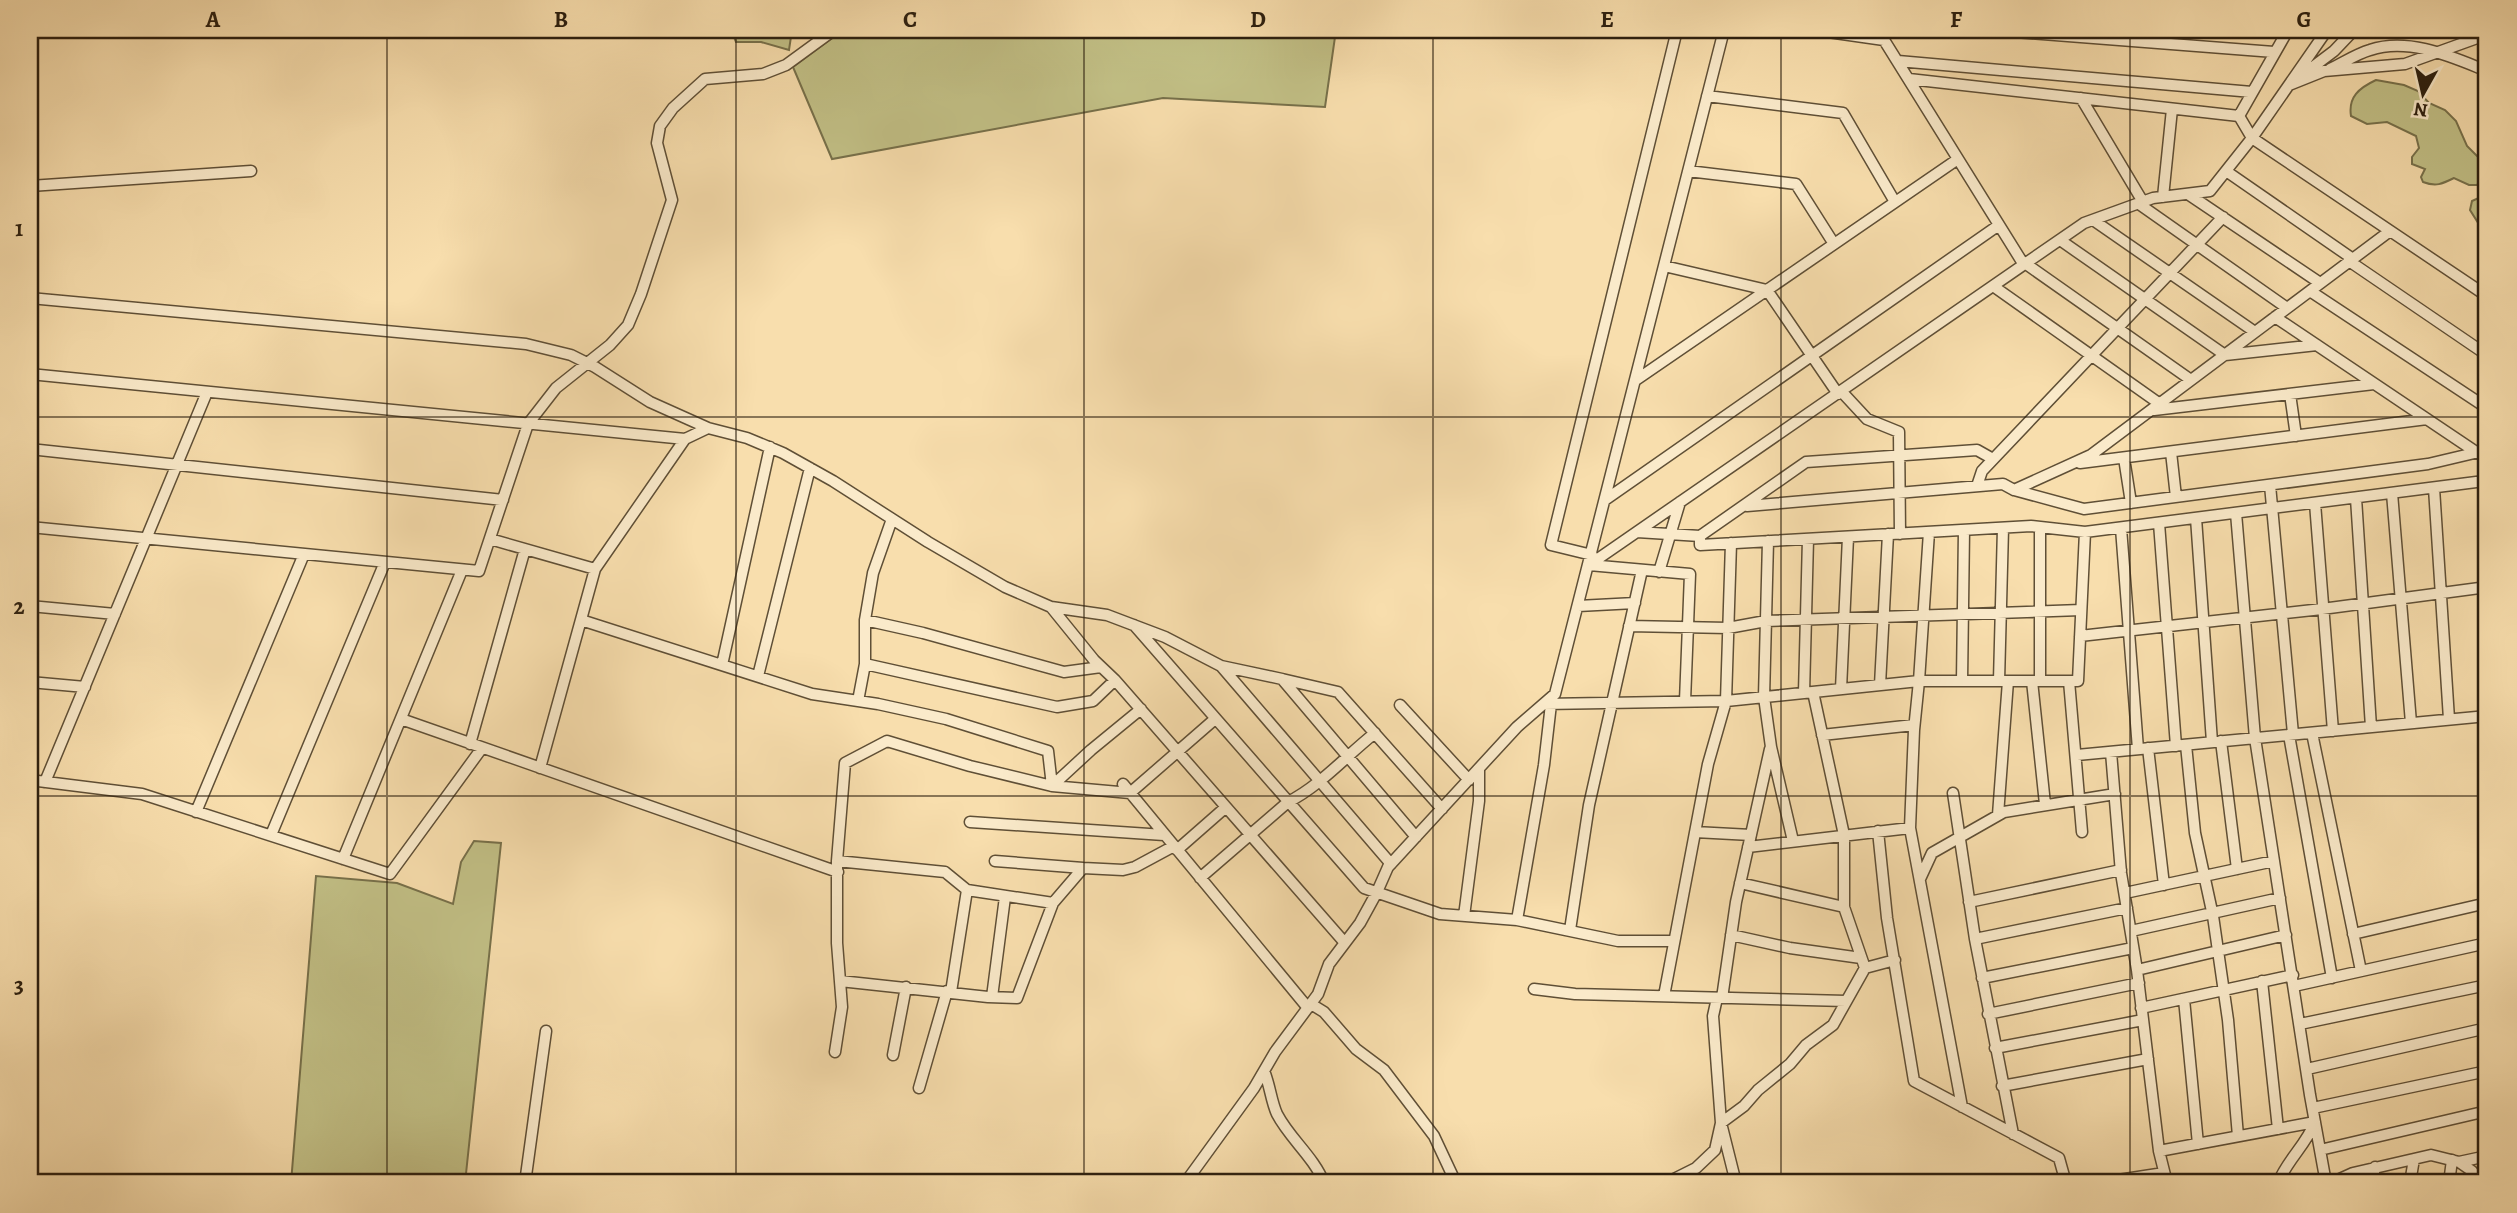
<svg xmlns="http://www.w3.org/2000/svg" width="2517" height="1213" viewBox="0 0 2517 1213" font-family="Alegreya,serif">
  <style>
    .green { fill: #c2c086; stroke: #77704a; stroke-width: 2 }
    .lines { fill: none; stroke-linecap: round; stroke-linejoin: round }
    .minor-casing { stroke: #5f4f36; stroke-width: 13 }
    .minor { stroke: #faeaca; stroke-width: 10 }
    .grid { fill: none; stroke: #2c1f0f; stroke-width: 2; stroke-opacity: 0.55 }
    .neatline { fill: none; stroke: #2c1f0f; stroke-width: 2.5 }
    .grid-label { font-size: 23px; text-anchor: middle; font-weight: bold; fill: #2c1f0f }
  </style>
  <rect width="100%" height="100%" fill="#f8dead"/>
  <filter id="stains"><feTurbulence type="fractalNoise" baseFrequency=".00286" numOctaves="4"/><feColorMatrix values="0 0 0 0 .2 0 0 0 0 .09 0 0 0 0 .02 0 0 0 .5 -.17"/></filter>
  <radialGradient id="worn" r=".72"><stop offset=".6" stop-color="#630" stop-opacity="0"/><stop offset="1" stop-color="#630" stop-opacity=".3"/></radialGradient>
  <path class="green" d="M731,30H792L789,50L761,42H736Z
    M843,30H1336L1325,107L1163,98L832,159L793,67Z
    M2376,80L2404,85L2418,91L2429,103L2445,110L2456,121L2467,146L2485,164L2486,172L2477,185H2469L2454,178C2442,184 2436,187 2423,182L2421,177L2425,169L2412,164V157L2419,148L2416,136L2387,122L2367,124L2351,116C2348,97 2359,88 2376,80Z
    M2483,196H2487V237L2470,210L2472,201Z
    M474,841L501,843L465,1183H291L316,876L397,883L453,904L461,862Z"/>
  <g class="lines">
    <g class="minor-casing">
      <path id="minor" d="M1814,30L1884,40L2024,265
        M1989,30L2274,52
        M2354,30L2334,51L2289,85L2324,71L2405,64L2480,37L2487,33
        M1898,61L2252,92
        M2330,69C2343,63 2356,54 2370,50C2409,37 2452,57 2487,71
        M1909,79L2239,116L2252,138L2487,296
        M1707,96L1843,113L1895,202
        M2081,98L2143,202
        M2239,116L2288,30
        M1688,171L1796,184L1834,244
        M2226,171L2353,259
        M30,186L251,171
        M2188,194L2320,283
        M2163,197L2172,109
        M2139,204L2287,308
        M2093,220L2255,332
        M2060,240L2225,355L2317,345
        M2349,261L2487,355
        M2026,264L2191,380
        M1664,266L1767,290L1838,394
        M1993,286L2160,404
        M2310,291L2487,408
        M30,298L526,344L571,355L595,367L650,402L708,428L747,438L783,453L833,481L928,542L1005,587L1051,607L1094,660L1115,680L1345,943
        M2275,317L2476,452
        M30,374L685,439
        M1636,380L1958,159
        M1841,391L1867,419L1899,432L1900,534
        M2290,394L2296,436
        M2154,410L2374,384
        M2487,422L2483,451L2487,527
        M30,449L503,500
        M2171,452L2176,497
        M2124,458L2131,503
        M1993,459L1977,450L1806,462L1700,536V545L2031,526L2085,532L2484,481
        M2080,463L2427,419
        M2270,485L2293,734
        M1977,486L1982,471L2223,217
        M2434,488L2449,719
        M2014,490L2084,509L2428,464L2483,451
        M2392,493L2411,723
        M2356,498L2371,727
        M1605,500L1999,225
        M2315,503L2333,731
        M1747,506L2003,484L2014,490L2091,455L2390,231
        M2236,513L2255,738L2310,1095L2326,1183
        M2196,518L2212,742
        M2159,523L2176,746
        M30,527L479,571L528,424L556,388L610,345L628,325L641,294L672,200L657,143L660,126L673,108L705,79L763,74L786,65L834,30
        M2121,528L2138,749
        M1637,532L1700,536
        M1929,532L1919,681L1914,730L1910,828L1962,1107
        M490,539L595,569
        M1768,541L1764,697L1771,747L1793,841
        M1592,555L1551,545L1677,30
        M1589,565L2084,223L2153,198L2210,191L2252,138L2327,30
        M1589,565L1690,574L1685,701
        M1659,572L1680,502
        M30,606L115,614
        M1578,606L1635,603
        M1051,607L1107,615L1165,637L1221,666L1391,864
        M581,620L812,694L878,704L946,719L1048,751L1052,786
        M865,620L923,633L1064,672L1101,667
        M1134,625L1364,888L1440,914L1517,920L1618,941H1674
        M1629,626L1728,628L1766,621L2081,610
        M2080,636L2322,609L2487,587
        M865,664L1057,707L1093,701L1115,680
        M722,665L770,447
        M1221,666L1282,679L1416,837
        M758,676L810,468
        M1282,679L1338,692L1442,809
        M1962,681L1964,530
        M1999,681L2003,528
        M2032,681L2045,804
        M2040,681V527
        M2069,681L2082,832
        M30,682L85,687
        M1880,685L1888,534
        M1841,689L1848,537
        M1813,692L1844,835V907L1865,968
        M1804,693L1808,539
        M858,701L865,664V620L873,573L892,519
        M1544,704L1726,701L1919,681H2078L2085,532
        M1400,705L1469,780
        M401,719L838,872
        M2312,733L2361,971
        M1822,735L1914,725
        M2289,735L2332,978
        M2221,741L2237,869
        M470,744L525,549
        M2186,745L2195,833L2213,916L2228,1020L2238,1136
        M2148,748L2164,885
        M2111,752L2121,873L2137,970L2159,1151L2167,1183
        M2077,755L2487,716
        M540,768L595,569L685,439L708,428
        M30,780L142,794L390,874L482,748
        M45,782L207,392
        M1123,784L1308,1008
        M1052,786L1091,750L1141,709
        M1953,793L1975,939L2013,1134
        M196,812L304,554
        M1998,815L2008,681
        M970,822L1164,835
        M1878,831L1887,918L1914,1081L2059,1158L2066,1183
        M1695,832L1751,835
        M271,835L385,562
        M1748,847L1910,828
        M1177,850L1226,807
        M343,859L462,570
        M837,861L945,872L967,890L1053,903L1083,868L1123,870L1135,867L1174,846
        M995,861L1083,868
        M1200,878L1288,802C1320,786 1347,755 1375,733
        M1920,879L1932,853L2004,812L2115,794
        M1740,883L1844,907
        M2125,893L2274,861
        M1969,902L2121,870
        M1464,916L1479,801V770
        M1517,920L1544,765L1551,704
        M1570,930L1589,805L1642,570
        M2131,931L2280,898
        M2353,934L2487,903
        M1731,935L1790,948L1861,958
        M1975,939L2127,908
        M2137,970L2286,935
        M1982,978L2133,948
        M840,981L988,997L1017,998L1053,903
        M2262,981L2278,1129
        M2294,986L2487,943
        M1534,989L1575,994L1846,1001
        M951,992L967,890
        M1664,996L1708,764L1726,701L1731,543
        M992,997L1005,897
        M1717,998L1713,1016L1721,1123L1736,1183
        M1722,998L1736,902L1770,749
        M2184,999L2198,1144
        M1311,1004L1324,1012L1356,1049L1384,1070L1434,1136L1456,1183
        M2141,1008L2293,975
        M1988,1014L2139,983
        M2300,1024L2487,985
        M1995,1048L2143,1020
        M835,1052L842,1007L837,943V861L845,763L887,741L970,766L1052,786L1130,793L1215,719
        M893,1055L906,987
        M2307,1069L2487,1028
        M1264,1071C1270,1085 1271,1101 1277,1114C1290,1139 1314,1157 1324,1183
        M2002,1086L2148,1059
        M919,1088L947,991
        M2313,1108L2487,1071
        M2320,1150L2487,1111
        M2159,1151L2315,1122
        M2459,1162L2487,1156
        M525,1183L546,1031
        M1185,1183L1254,1088L1275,1052L1318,994L1329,964L1360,923L1377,892L1388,867L1517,727L1555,694L1724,30
        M1666,1183L1696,1168L1715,1150L1721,1123L1744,1106L1758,1090L1790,1064L1806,1045L1833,1025L1865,968L1895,960
        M2099,1183L2164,1173
        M2278,1183C2287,1160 2306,1145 2315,1122
        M2331,1183L2353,1173L2431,1155L2459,1162L2472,1171L2479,1183
        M2372,1183L2375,1167
        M2410,1183L2414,1159
        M2449,1183L2452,1160"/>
    </g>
    <use href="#minor" class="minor"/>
  </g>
  <path class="grid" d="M387,30V1183M736,30V1183M1084,30V1183M1433,30V1183M1781,30V1183M2130,30V1183M30,417H2487M30,796H2487"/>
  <rect width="2517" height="1213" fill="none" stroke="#f8dead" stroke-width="77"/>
  <g transform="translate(2423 94) rotate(188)" stroke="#faeaca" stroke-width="5" paint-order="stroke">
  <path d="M0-5L12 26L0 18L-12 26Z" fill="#2c1f0f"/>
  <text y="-10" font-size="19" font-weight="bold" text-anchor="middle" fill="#2c1f0f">N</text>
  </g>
  <rect x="38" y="38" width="2440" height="1136" class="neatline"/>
  <g class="grid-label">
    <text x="213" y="27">A</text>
    <text x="561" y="27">B</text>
    <text x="910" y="27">C</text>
    <text x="1258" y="27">D</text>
    <text x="1607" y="27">E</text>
    <text x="1956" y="27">F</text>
    <text x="2304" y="27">G</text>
    <text x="19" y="236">1</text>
    <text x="19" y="614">2</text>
    <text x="19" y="993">3</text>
  </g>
  <rect width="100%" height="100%" filter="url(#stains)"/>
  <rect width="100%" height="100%" fill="url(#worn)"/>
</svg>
